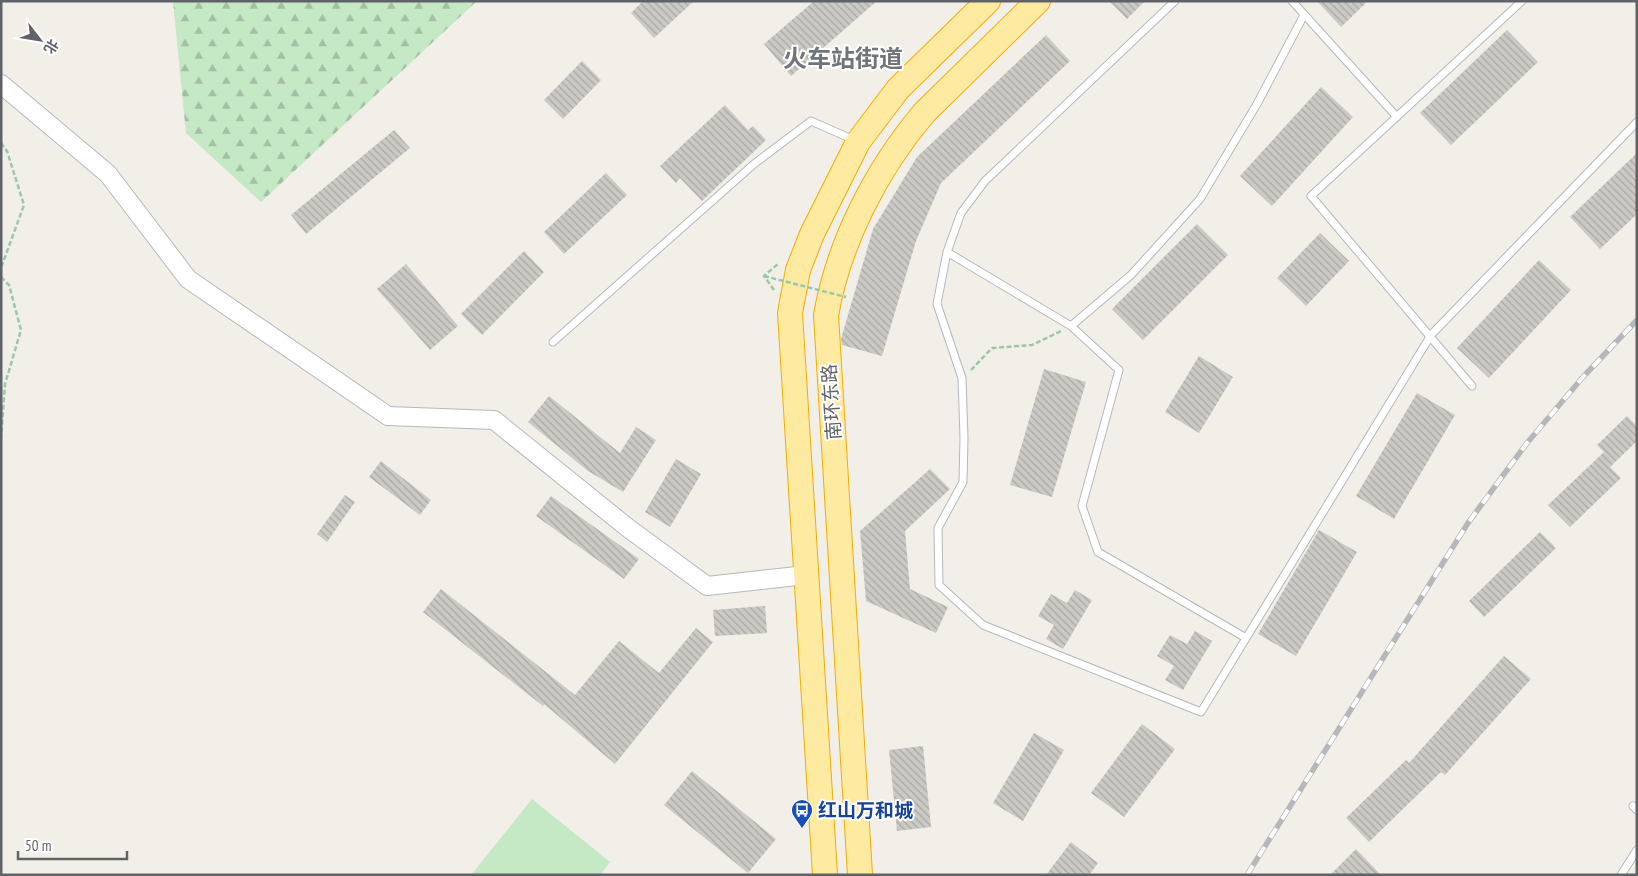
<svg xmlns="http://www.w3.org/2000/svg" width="1638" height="876" viewBox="0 0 1638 876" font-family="'PT Sans Narrow','Noto Sans SC',sans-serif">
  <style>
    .green { fill: #c5e8c5 }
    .forest { fill: url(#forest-firs) }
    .building { fill: url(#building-back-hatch) }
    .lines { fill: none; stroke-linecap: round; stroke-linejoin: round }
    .service-casing { stroke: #b5b8bc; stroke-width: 9 }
    .tertiary-casing { stroke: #b5b8bc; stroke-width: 20 }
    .trunk-casing { stroke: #f9ab00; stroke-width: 26 }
    .path { stroke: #9cc7a9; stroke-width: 2.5; stroke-dasharray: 5 2.5; stroke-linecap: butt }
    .service { stroke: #fff; stroke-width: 7 }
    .tertiary { stroke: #fff; stroke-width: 18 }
    .trunk { stroke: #feeaa1; stroke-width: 24 }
    .rail-casing { stroke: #b6b7b8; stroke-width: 5.5 }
    .rail { stroke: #fff; stroke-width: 4; stroke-dasharray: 11; stroke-linecap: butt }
    .path-bridge { stroke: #9cc7a9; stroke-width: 2.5; stroke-dasharray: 5 2.5; stroke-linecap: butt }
    .labels { text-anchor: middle; stroke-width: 4; stroke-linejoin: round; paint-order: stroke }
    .street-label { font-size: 19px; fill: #5f6368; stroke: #fff }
    .transit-label { font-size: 19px; font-weight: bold; fill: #164399; stroke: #fff; text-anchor: start }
    .district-label { font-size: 24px; font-weight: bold; fill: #70757a; stroke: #fff }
  </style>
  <defs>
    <pattern id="forest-firs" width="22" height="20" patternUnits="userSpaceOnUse" patternTransform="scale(1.25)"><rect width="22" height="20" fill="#c5e8c5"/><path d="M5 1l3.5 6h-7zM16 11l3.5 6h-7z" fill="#a3c0a4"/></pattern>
    <pattern id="building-back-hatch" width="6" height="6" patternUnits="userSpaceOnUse" patternTransform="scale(1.25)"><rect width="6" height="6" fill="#cccac5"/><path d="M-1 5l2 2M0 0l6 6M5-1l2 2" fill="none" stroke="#a9a8a4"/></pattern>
  </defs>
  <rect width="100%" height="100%" fill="#f1efe8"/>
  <path class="green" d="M532,799L610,862L600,875H471Z"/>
  <path class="forest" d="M173,1H477L261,202L186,133Z"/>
  <path class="building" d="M643,1H694L654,38L631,13Z
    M814,1H877L791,76L764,44Z
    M1109,1H1145L1127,19Z
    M1317,1H1368L1341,27Z
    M1507,30L1538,62L1451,145L1420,113Z
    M1046,35L1070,61L941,183L916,241L882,356L842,345L841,339L873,229L917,157Z
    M582,61L601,80L563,119L544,100Z
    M1321,87L1353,117L1272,206L1240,176Z
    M725,105L748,130L753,126L766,140L702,201L680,178L676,183L660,166Z
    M394,130L410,148L306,234L291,215Z
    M1637,153V214L1600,249L1570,217Z
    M606,173L627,195L564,254L544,232Z
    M1197,224L1228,255L1143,340L1112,309Z
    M1320,233L1349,261L1306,306L1277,278Z
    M524,251L544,272L482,335L461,314Z
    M1539,260L1571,290L1489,378L1457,348Z
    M406,264L458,326L430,350L377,289Z
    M1199,356L1233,377L1199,433L1165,412Z
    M1044,369L1086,382L1052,497L1010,485Z
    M1417,393L1455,415L1394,519L1356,496Z
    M549,396L620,453L636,427L656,440L623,492L588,471L528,422Z
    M1627,416L1637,426V441L1610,467L1621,478L1570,527L1548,505L1604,452L1597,445Z
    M676,459L701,474L670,527L645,512Z
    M381,461L431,500L420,515L369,477Z
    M930,469L950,489L905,531L910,589L948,607L936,633L866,601L860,531Z
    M345,495L355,502L327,542L317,534Z
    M551,496L639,559L624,579L536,516Z
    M1319,530L1357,552L1296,656L1258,634Z
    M1540,532L1556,548L1484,617L1469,601Z
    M441,589L575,695L619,641L659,673L696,628L713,642L615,764L544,704L543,706L423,612Z
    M1075,590L1092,600L1063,649L1046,639L1054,625L1038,616L1051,594L1067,603Z
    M765,606L767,633L715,636L713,610Z
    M1195,631L1212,641L1183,690L1165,680L1174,666L1157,656L1170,635L1187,644Z
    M1504,656L1531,679L1445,775L1441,772L1369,842L1346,818L1406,760L1409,763Z
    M1142,724L1175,749L1124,817L1091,793Z
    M1034,733L1064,750L1023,821L993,803Z
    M923,746L931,827L897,831L889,750Z
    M692,771L776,839L748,873L664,805Z
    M1071,842L1098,863L1089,875H1046Z
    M1356,849L1381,875H1330Z"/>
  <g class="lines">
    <g class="service-casing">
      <path id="service" d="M1175,1L985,181L961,213L947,252L937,304L962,378L964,438L963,482L938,528L939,585L983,625L1201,712L1431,335L1637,122
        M1292,1L1397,117
        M947,252L1071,326L1119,370L1082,506L1098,552L1246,638
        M1071,326L1131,275L1200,199L1257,104L1304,15
        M553,342L754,164L811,121L854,140
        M1472,386L1311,196L1522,1
        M1633,806L1637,810
        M1621,875L1637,850"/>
    </g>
    <g class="tertiary-casing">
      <path id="tertiary" d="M1,84L108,174L188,279L388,416L494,420L628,528L707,586L806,575"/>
    </g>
    <g class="trunk-casing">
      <path id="trunk" d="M825,875L790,313L798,270L812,234L858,142L898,89L988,1
        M860,875L826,315C839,242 876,170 924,113L1038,1"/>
    </g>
    <path class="path" d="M1,143L7,151L24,205L1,268
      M1,277L9,285L21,330L5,384L1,438
      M774,290L764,276L779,263
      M971,370L992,348L1032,345L1061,331"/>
    <use href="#service" class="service"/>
    <use href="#tertiary" class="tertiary"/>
    <use href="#trunk" class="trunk"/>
    <g class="rail-casing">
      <path id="rail" d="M1247,875L1468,523L1527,443L1583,377L1637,320"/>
    </g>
    <use href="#rail" class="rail"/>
    <path class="path-bridge" d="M764,276L846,297"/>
  </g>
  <defs>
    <g id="bus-pin" transform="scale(1.125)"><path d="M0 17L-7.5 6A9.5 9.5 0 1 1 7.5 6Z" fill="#1a4fb4" stroke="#fff"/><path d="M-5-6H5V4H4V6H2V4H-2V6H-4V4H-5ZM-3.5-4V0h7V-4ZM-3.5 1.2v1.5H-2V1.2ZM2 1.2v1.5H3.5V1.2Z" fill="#fff"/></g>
  </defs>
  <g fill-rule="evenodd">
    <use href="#bus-pin" x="802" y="810"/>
  </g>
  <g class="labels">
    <g class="street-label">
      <text transform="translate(831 402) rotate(-94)" y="7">南环东路</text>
    </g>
    <g class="transit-label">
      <text x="818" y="817">红山万和城</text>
    </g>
    <g class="district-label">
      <text x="843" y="67">火车站街道</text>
    </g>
  </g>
  <rect width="1638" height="876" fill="none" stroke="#5f6368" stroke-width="5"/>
  <g transform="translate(40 40) rotate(121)" stroke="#ffffff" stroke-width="4" paint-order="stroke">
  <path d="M0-4L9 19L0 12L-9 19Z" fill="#5f6368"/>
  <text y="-8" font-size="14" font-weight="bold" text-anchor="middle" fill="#5f6368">北</text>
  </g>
  <path d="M18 851v8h109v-8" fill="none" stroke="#5f6368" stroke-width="2.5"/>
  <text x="25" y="851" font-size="15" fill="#5f6368" stroke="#ffffff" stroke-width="4" paint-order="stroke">50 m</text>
</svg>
